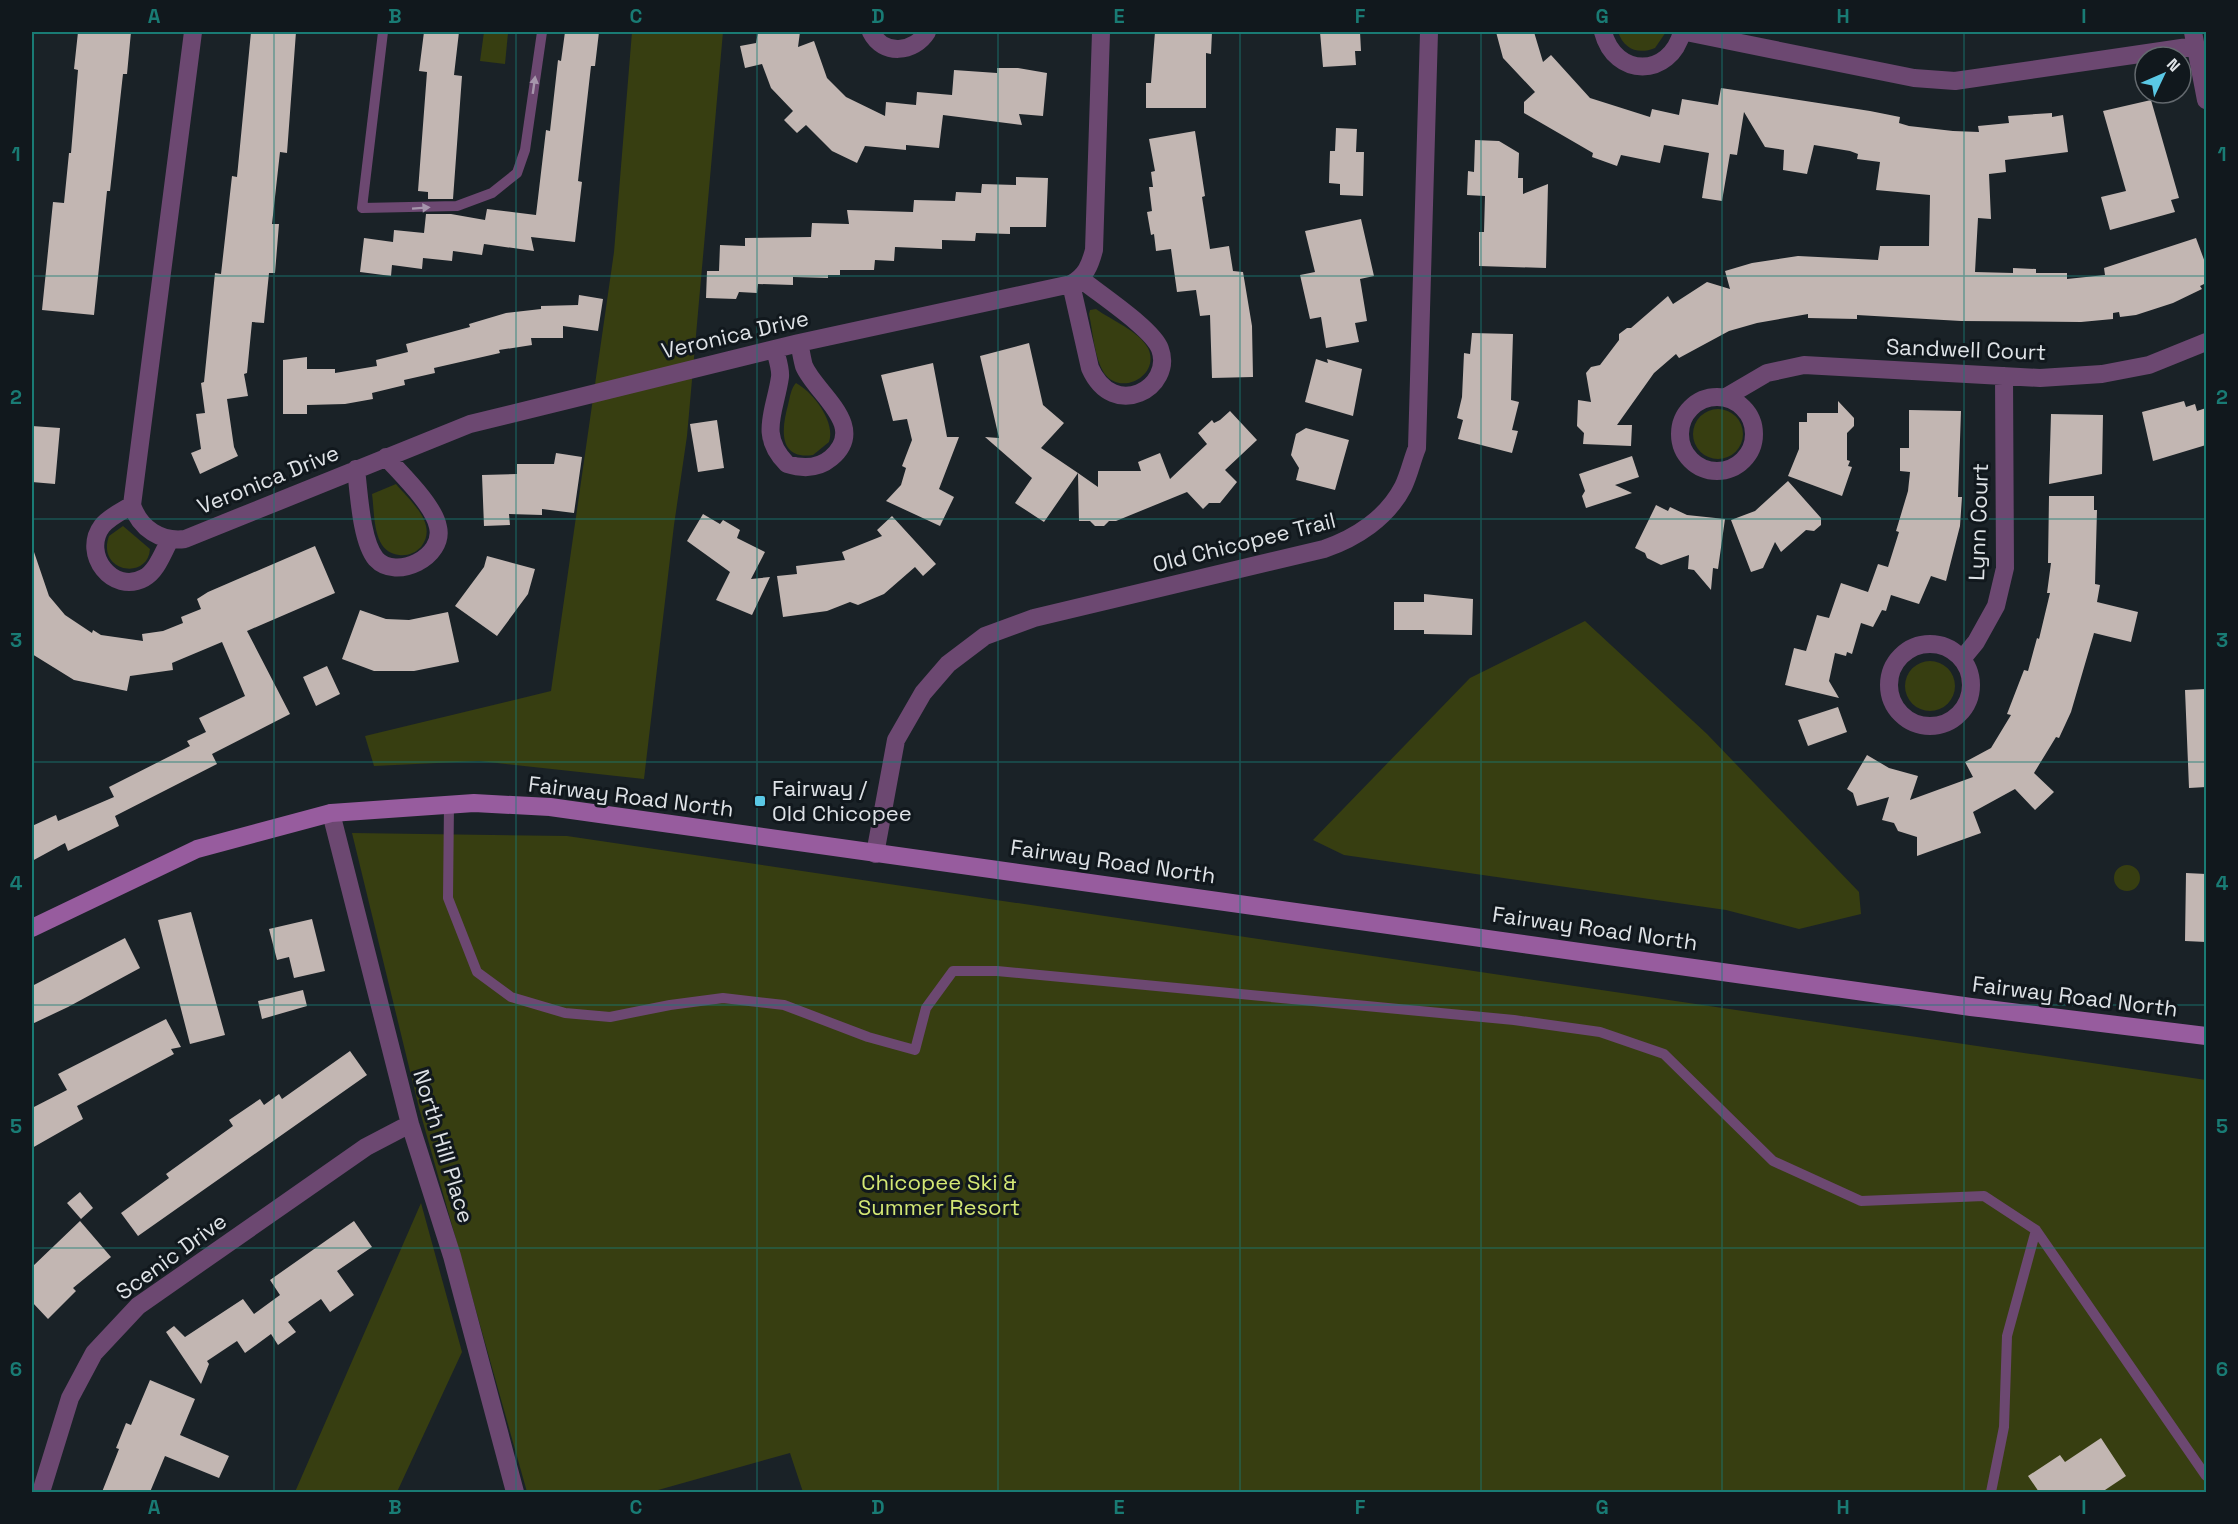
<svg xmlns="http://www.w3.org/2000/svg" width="2238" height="1524" viewBox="0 0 2238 1524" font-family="'Space Grotesk',sans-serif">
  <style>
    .green { fill: #373e11 }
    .building { fill: #c2b6b2 }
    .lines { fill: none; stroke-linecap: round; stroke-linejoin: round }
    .lane { stroke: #6c4871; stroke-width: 10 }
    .street { stroke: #6c4871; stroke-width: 18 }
    .secondary { stroke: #975c9e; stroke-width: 18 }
    .oneway { fill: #a696ac }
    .grid { fill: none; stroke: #197b74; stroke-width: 1.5; stroke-opacity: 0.55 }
    .poi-dot { fill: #5ac8e5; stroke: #11181d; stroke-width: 2 }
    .labels { text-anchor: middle; stroke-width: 6; stroke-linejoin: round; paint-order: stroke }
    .street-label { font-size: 22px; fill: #dfe3e7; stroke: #11181d }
    .poi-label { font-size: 22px; fill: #dfe3e7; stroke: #11181d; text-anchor: start }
    .park-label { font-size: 22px; fill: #d4e874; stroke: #11181d }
    .neatline { fill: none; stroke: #197b74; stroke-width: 2 }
    .grid-label { font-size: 20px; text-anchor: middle; font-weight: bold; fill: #197b74 }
  </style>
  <rect width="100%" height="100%" fill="#1a2227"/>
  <path class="green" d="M484,32L508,33L505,64L480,61Z
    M632,32H723L687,436L674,525L644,779L479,761L374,766L365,736L551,691L614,252Z
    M1618,32H1666L1655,48C1638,55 1624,49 1618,32Z
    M1096,309C1111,320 1139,331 1148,348C1161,375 1121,397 1104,373C1094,357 1093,332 1089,314L1090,310Z
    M796,383C813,392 836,422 829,442L813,455C777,460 782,427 788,405C790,397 791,388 796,383Z
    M1693 434a25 25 0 1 1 50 0a25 25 0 1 1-50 0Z
    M396,484C410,501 439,524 421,547C415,553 408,556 399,555C372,552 375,515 372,494Z
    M123,526L150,549C148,581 96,572 109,536Z
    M1585,621L1707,734L1859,892L1861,914L1799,929L1726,910L1344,855L1313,840L1470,678Z
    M1905 686a25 25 0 1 1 50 0a25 25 0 1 1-50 0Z
    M352,833L567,836L2206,1080V1492H803L790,1453L651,1492H527L419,1108Z
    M2114 878a13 13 0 1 1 26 0a13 13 0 1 1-26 0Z
    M421,1203L462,1352L397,1492H295Z"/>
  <path class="building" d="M78,32H131L127,74H123L110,191H107L94,315L42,310L53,202L64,203L69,153H71L78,70L74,69Z
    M251,32H296L287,153L280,152L272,224H279L275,273H269L264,323L252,322L247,373L244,374L248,396L227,399L234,447L238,456L200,474L191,453L201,449L196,414L205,413L201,383L204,382L215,273L221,274L232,176L237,177Z
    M424,32H459L454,75L462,76L453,199H428V192L418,191L427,72L419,71Z
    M565,32H599L595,66H591L578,181L582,182L575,242L531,237L534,251L484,244L482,255L453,251L452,261L423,258L422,269L392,265L391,276L360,272L364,238L393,242L394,230L424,233L426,214H451L485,220L487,209L536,215L546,130L550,131L558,60L561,61Z
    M758,32H800L798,47L814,41L827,78L846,97L885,116L886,102L916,105L917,92L952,95L954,70L997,73V68H1018L1047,73L1043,116L1019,114L1022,125L943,115L939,148L906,145V150L865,146L857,163L832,151L806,125L797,133L784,120L793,111L771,88L762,64L745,68L740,46L756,43Z
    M1155,32H1212L1211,54L1206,53V108H1146V83H1151Z
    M1320,32H1360L1361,51H1355L1356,65L1323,67Z
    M1496,32H1534L1543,62L1551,55L1590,98L1650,117L1652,109L1679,115L1682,99L1718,105L1721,88L1870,111L1900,117L1899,123L1909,126L1953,131L1979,132L1978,126L2009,123L2008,116L2052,113V117L2063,115L2068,152L2005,160L2006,172L1989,174L1991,219L1978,218L1975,272L2013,273V268L2036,269V273H2067V279L2105,275L2104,268L2196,238L2206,265V283L2200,286L2202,289L2173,303L2136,315L2120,317L2119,312L2113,313V319L2081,322L1961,321L1857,315V319L1808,318V314L1757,323L1729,331L1679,358L1676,354L1654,373L1617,425H1632L1631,446L1583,444L1584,433L1577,426L1578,400L1591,402L1586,373L1591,367L1600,365L1619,340V334L1627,328H1631L1668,296L1673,304L1707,282L1730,289L1725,271L1752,263L1798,256L1878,260L1880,246H1929L1930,195L1876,190L1880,162L1857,159L1858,154L1850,151L1814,145L1807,174L1783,170L1784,150L1765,147L1744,112L1737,155L1730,154L1722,201L1702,198L1709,153L1664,145L1660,163L1621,155L1617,166L1592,157L1593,153L1524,113V102L1535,92L1503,58Z
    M2151,100L2179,198L2171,200L2175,212L2110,230L2101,197L2126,191L2103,111Z
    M1336,128L1357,129L1356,152H1364L1363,196L1340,195V184L1329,183L1330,151H1335Z
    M1195,131L1205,196L1202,197L1210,249L1229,246L1233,271L1243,272L1252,326L1253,377L1212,378L1210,315L1200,316L1196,290L1177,292L1171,249L1156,251L1154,234L1151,235L1147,212L1152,211L1149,187H1153L1151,172L1155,171L1149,139Z
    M1475,140L1499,141L1519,153L1518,178H1523V194L1548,184L1546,268L1479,266V232H1484L1485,196L1467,195L1468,171L1474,172Z
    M1016,177L1048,178L1046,227H1010V234L976,233L975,241L942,240V249L895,247L894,261L875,260L874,270H840V275H828V278L793,277V285L758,284L757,293L739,292L736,299L706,298L707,271H719L720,245L745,246V238L811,237L812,223L849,224L847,210L913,212L914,200L955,201L956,192L981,193L982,184L1016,185Z
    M1361,219L1374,276L1360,279L1367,321L1355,323L1359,342L1326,348L1321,317L1310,319L1300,275L1315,272L1305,231Z
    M579,295L603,299L598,331L563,326V338H531L532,345L499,350L500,353L434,368L435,373L404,380L405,385L372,393L373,399L345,404L307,405V414H283V360L307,357V369H335V373L377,366L376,360L408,352L406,344L470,327L469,324L506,313L541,309V306L578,305Z
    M1472,333L1513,334L1511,400L1519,402L1512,430L1518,431L1512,453L1458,439L1463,420L1457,418L1462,397L1464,353L1470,354Z
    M1029,343L1043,405L1064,423L1041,448L1078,473L1044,522L1015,503L1032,478L985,437L999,438L980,356Z
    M1316,359L1328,363L1327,359L1362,369L1353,416L1305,402Z
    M933,363L947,437H959L939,489L954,497L940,526L886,501L901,485L906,468L902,466L912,440L907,419L893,421L881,375Z
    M1838,401L1854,418V426L1847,433V460L1850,461L1848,466L1852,467L1842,496L1788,476L1799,449V422H1807V413H1838Z
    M2184,401L2186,407L2195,404L2197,411L2206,408V445L2153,461L2142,412Z
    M1909,410L1961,411L1958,497H1962L1960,526L1946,581L1931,576L1919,604L1891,595L1886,611L1882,610L1873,627L1861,623L1852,654L1847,652L1846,656L1835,653L1829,681L1839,698L1785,685L1794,648L1806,651L1817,615L1829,618L1841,583L1868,592L1878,564L1888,567L1899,532L1896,531L1908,491L1910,472L1900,471V448H1909Z
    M1230,411L1257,440L1225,470L1237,482L1220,503H1209L1203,509L1187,492L1116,521H1109L1104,526H1095L1090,521H1079L1078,473L1098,487V471H1141L1138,462L1160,453L1170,479L1207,444L1198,433L1212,420L1214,423L1220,420Z
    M2051,414L2103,415L2102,474L2049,484Z
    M717,420L724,468L698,472L690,424Z
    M32,426L60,428L55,484L32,482Z
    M1306,428L1349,440L1335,490L1296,480L1299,468L1291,455L1296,434Z
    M556,453L582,457L574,513L542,509V515L509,514L510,525L484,526L482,475L517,474V464H554Z
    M1632,456L1639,477L1615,485L1632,493L1586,508L1582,496L1585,491L1579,474Z
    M1788,481L1821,518V525L1814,531L1806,530L1781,552L1775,542L1763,568L1751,572L1731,520L1755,511Z
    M2049,496H2094V510H2097L2095,584L2100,585L2097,602L2138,612L2131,642L2094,633L2071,712L2059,738L2056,737L2034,773L2054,792L2035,810L2015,789L1973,812L1981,833L1917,856V837L1898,831L1894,823L1882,820L1889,797L1857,806L1853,793L1847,789L1867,755L1889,768L1918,776L1910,800L1973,777L1965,762L1991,748L2011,715L2007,714L2024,670L2028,671L2037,638L2039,639L2050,593H2047L2051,563H2048Z
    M1656,505L1668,511L1670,507L1687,515L1725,519L1718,569L1713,568L1711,590L1694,570L1688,569L1689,555L1661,565L1647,558L1645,553L1635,548Z
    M703,514L720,524L723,520L740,530L737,538L765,552L751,579L770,577L752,615L716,600L730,572L687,541Z
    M892,516L936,564L923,576L915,567L884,594L858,605L850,602L827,611L783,617L777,576L797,574L796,566L845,560L842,552L882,536L877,530Z
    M315,546L335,593L247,631L290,714L212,754L217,764L115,816L119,826L68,851L65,843L32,861V826L56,815L58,821L114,797L109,787L190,746L187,741L206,732L199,718L245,696L222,642L172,663L173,670L130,676L127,691L74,680L32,654V553L34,552L49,596L65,615L92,633L93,630L101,635L143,641L142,634L163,631L183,623L181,617L201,609L197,599L208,592Z
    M487,556L535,569L528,594L497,636L455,606L484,567Z
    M1424,594L1473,599L1472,635L1424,634V630H1394V602H1424Z
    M360,610L386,619L409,620L448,612L459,662L414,671H374L342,659Z
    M327,666L340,694L316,706L303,677Z
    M2206,689V787L2189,788L2185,690Z
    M1838,707L1847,732L1808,746L1798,720Z
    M2186,873L2206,874V942L2185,941Z
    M191,912L225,1035L190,1044L158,920Z
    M312,919L325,971L294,978L289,957L277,960L269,929Z
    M125,938L140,968L68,1007L32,1024V986Z
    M303,990L307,1006L262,1019L258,1001Z
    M166,1019L181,1047L171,1049L174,1054L77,1106L83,1119L32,1148V1108L67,1090L58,1074Z
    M350,1051L367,1075L138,1236L121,1213L169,1178L166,1174L233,1126L229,1120L260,1099L264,1105L279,1094L282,1099Z
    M80,1192L93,1208L81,1219L67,1203Z
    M80,1221L111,1257L73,1288L76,1291L48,1319L32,1302V1267Z
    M354,1221L372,1247L337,1271L354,1295L330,1312L321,1299L288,1322L296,1332L278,1345L271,1334L245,1353L237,1341L207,1361L209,1364L201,1384L166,1332L174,1326L185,1337L243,1299L254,1314L280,1295L270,1280Z
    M150,1380L195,1399L180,1435L229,1456L219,1478L165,1456L150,1492H102L119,1449L116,1448L126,1423L131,1425Z
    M2101,1438L2126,1476L2102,1492H2039L2028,1476L2060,1455L2065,1462Z"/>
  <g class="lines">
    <path class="lane" d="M383,32L362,208L457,206L492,193L517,173L525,150L542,32
      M449,804L448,898L477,972L511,997L565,1013L610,1017L670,1005L723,998L784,1005L868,1037L915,1050L926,1008L953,971H997L1514,1020L1600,1032L1664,1054L1773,1161L1861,1201L1984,1196L2036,1230L2206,1476
      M1991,1492L2004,1427L2007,1336L2036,1230"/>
    <path class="street" d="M193,32L132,505C140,529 161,542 185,539L470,424L799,343L1071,284C1086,276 1090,265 1094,250L1101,32
      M871,32C883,56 914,53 927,32
      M1603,32C1615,78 1670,78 1682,32
      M1686,32L1914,78L1955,81L2195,46
      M2193,32L2206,100
      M1071,284L1090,368C1114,422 1174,387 1160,349C1153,329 1099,294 1081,279
      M775,350C777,358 781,369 780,377C775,412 758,435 787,464C803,469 818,469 831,458C869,426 815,393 804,366C802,359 801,351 799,343
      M1680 434a37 37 0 1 1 74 0a37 37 0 1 1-74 0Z
      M1726,397L1767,373L1804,365L2040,378L2102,374L2149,365L2206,342
      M356,469C359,493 361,541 376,559C396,581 445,557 438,527C434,505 401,474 386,457
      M132,505C122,511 109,517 102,526C81,554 113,595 144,578C157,571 163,552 170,540
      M1889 685a41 41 0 1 1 82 0a41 41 0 1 1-82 0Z
      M1962,659L1976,642L1996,606L2005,568L2004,376
      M331,813L410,1124L452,1256L515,1492
      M875,854L896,740L923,693L948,664L985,636L1034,618L1324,549C1356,538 1387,518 1403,487C1409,475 1412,460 1417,448L1429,32
      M41,1492L70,1398L94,1353L138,1306L366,1147L410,1124"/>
    <path class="secondary" d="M32,928L197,849L331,813L474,803L550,807L1971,1007L2206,1036"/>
  </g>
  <defs><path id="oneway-solid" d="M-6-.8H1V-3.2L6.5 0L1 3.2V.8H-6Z" transform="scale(1.5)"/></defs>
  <g class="oneway">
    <use href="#oneway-solid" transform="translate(534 85) rotate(-82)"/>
    <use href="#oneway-solid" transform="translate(421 208) rotate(-4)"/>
  </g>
  <path class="grid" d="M274,32V1492M516,32V1492M757,32V1492M998,32V1492M1240,32V1492M1481,32V1492M1722,32V1492M1964,32V1492M32,276H2206M32,519H2206M32,762H2206M32,1005H2206M32,1248H2206"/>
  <rect class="poi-dot" x="754" y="795" width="12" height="12" rx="3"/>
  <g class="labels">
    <g class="street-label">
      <text transform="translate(735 334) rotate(-13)" y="8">Veronica Drive</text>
      <text transform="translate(1966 349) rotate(2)" y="8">Sandwell Court</text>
      <text transform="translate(268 479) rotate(-22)" y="8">Veronica Drive</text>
      <text transform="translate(1978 522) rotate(-88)" y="8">Lynn Court</text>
      <text transform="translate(1244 542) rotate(-14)" y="8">Old Chicopee Trail</text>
      <text transform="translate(631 796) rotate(7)" y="8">Fairway Road North</text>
      <text transform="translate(1113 861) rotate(8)" y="8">Fairway Road North</text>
      <text transform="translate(1595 928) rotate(8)" y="8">Fairway Road North</text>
      <text transform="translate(2075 996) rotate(7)" y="8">Fairway Road North</text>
      <text transform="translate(444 1146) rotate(73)" y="8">North Hill Place</text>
      <text transform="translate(171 1256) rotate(-36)" y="8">Scenic Drive</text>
    </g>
    <g class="poi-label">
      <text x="772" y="796">Fairway /<tspan x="772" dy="25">Old Chicopee</tspan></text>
    </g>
    <g class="park-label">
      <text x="939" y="1190">Chicopee Ski &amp;<tspan x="939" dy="25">Summer Resort</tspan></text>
    </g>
  </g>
  <rect width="2238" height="1524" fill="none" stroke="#11181d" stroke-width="66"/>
  <g transform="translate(2163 75) rotate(46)"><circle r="28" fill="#11181d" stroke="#63696e" stroke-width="1.5"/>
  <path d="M0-4.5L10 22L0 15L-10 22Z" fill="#5ac8e5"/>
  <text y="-9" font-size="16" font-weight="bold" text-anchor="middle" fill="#dfe3e7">N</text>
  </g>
  <rect x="33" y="33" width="2172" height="1458" class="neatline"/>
  <g class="grid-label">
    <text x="154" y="23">A</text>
    <text x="395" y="23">B</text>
    <text x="636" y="23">C</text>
    <text x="878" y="23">D</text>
    <text x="1119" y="23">E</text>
    <text x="1360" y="23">F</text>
    <text x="1602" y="23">G</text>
    <text x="1843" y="23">H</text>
    <text x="2084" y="23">I</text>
    <text x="16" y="161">1</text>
    <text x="2222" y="161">1</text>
    <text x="16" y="404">2</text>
    <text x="2222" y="404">2</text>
    <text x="16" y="647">3</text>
    <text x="2222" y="647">3</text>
    <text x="16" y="890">4</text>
    <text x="2222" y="890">4</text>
    <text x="16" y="1133">5</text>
    <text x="2222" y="1133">5</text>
    <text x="16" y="1376">6</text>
    <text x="2222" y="1376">6</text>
    <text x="154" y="1514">A</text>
    <text x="395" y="1514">B</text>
    <text x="636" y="1514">C</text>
    <text x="878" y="1514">D</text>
    <text x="1119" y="1514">E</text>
    <text x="1360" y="1514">F</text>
    <text x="1602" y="1514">G</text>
    <text x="1843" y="1514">H</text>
    <text x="2084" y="1514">I</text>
  </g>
</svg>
